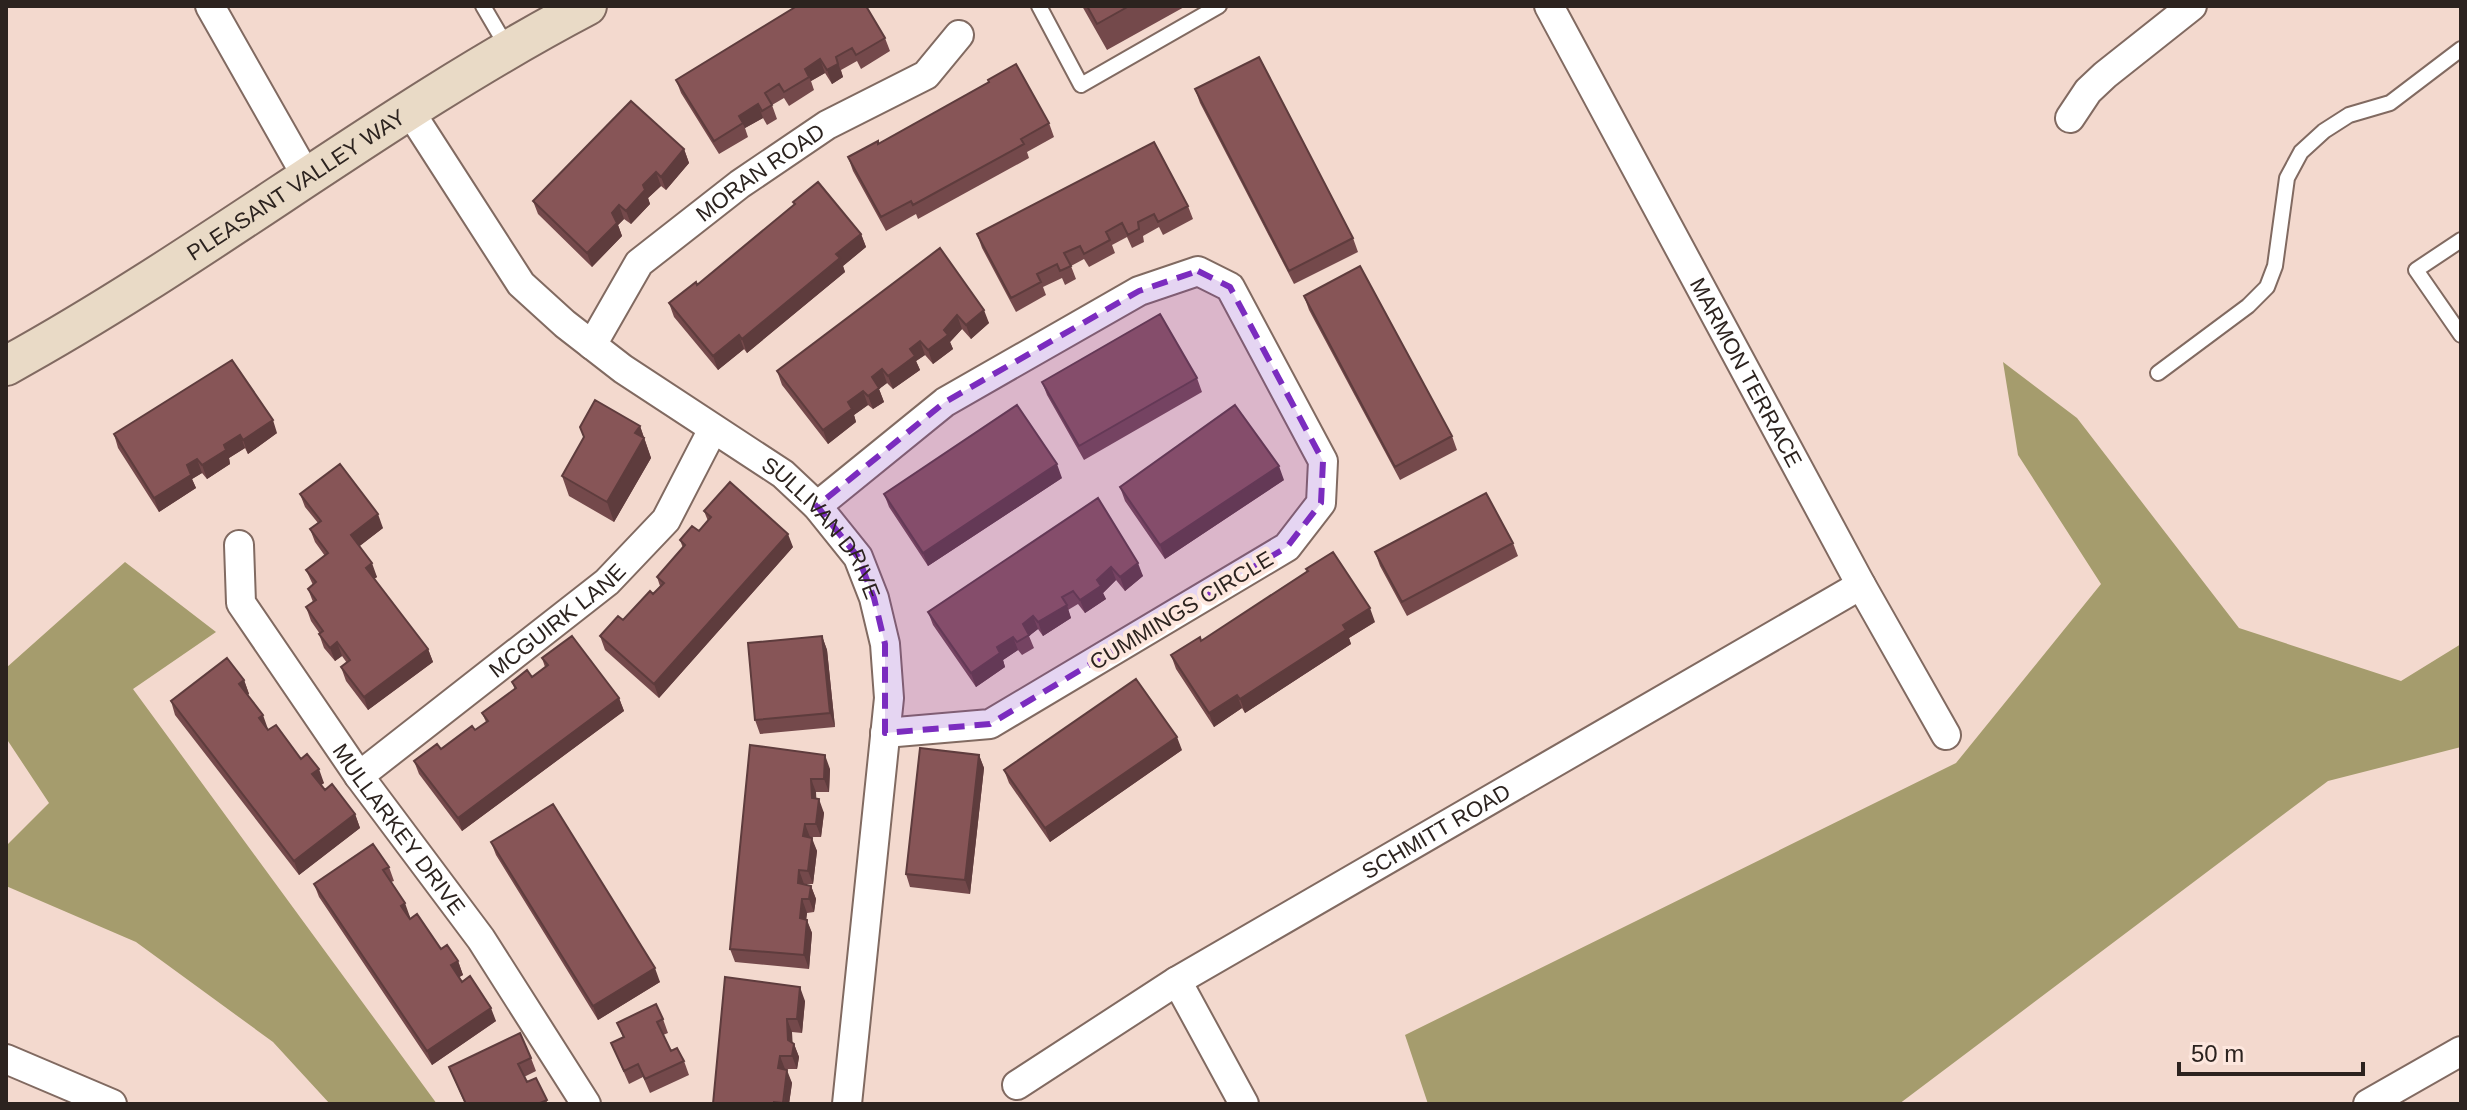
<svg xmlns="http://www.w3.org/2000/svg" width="2467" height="1110" viewBox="0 0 2467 1110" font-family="Arial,sans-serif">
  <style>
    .forest { fill: #a59c6d }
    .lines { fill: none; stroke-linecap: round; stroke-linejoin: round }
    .service-casing { stroke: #816a61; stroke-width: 18 }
    .minor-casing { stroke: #816a61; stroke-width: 32 }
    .secondary-casing { stroke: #816a61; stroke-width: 42 }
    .service { stroke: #fff; stroke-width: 14 }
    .minor { stroke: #fff; stroke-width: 28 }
    .secondary { stroke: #e9dac6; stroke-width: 38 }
    .wall { fill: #74494b }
    .shaded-wall { fill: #5e3c3d }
    .building { fill: #875557; stroke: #5e3c3d; stroke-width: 2 }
    .marked { fill: #7b2cbf; fill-opacity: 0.2; stroke: #7b2cbf; stroke-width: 6; stroke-dasharray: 16 10; stroke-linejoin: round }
    .labels { text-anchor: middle; stroke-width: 8; stroke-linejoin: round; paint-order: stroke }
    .street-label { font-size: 22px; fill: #2c231f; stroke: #fde7de }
  </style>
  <rect width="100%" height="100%" fill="#f3d9ce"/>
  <path class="forest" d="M2003,362L2077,418L2239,628L2401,681L2461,644V747L2328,781L1899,1104H1428L1405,1035L1956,763L2101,584L2018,455Z
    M125,562L216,632L133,689L437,1104H330L273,1042L136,942L6,886V846L49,803L6,738V668Z"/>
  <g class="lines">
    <g class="service-casing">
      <path id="service" d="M483,6L507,47
        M1039,6L1081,85L1219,6
        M2461,240L2416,270L2461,335
        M2158,373L2248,306L2267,287L2275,266L2287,178L2301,152L2324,131L2349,115L2390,103L2461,49"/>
    </g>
    <g class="minor-casing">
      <g id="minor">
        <path d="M210,6L307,177"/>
        <path id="s1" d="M1549,6L1861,585L1946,735"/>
        <path id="s2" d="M409,110L521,284L565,324L623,369L783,474L817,506L858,557L874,598L885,644L889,698L847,1104"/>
        <path d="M2070,118L2088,91L2105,75L2192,6"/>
        <path id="s3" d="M592,345L639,263L740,184L827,125L926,75L959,35"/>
        <path d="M817,506L945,402L1139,291L1198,271L1230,287L1323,461L1321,503L1287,547L990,724L885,733"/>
        <path id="s4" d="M239,545L241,603L359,776L481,939L586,1104"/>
        <path id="s5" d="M359,776L607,582L666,520L713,429"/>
        <path d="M1177,981L1244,1104"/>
        <path d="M6,1059L112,1104"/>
        <path id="s6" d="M1017,1085L1177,981L1861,585"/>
        <path d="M2368,1104L2461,1051"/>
      </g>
    </g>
    <g class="secondary-casing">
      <g id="secondary">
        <path id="s7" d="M6,366C206,256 385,112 587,6"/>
      </g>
    </g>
    <use href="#service" class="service"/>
    <use href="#minor" class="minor"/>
    <use href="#secondary" class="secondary"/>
  </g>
  <path class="wall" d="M1082,6H1186L1107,50Z
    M885,38L890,51L861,69L857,61L841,70L843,77L832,84L825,73L811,81L814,90L789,106L784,98L772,105L777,119L767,125L763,118L745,128L748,137L719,154L681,93L676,80Z
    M1195,89L1353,238L1358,252L1294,284L1200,103Z
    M1049,123L1054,137L1027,152L1029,158L918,219L916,214L886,231L853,171L848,157L879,144Z
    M684,149L689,163L666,190L661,186L648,198L650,204L631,224L624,219L618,225L622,236L592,267L538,214L533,201Z
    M1188,206L1193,219L1163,235L1159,227L1143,236L1144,242L1132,248L1127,237L1112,245L1115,253L1089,267L1084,259L1071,266L1076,279L1065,285L1062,278L1043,287L1046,295L1016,312L982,248L977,234Z
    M861,234L866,247L843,266L845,272L747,353L744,349L718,370L674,317L669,303L697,285Z
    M940,248L989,323L971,339L962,329L950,342L953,349L933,364L925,355L916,361L920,370L893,389L887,383L879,389L884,402L873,409L868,405L854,415L856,422L828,444L782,385L777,371Z
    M1304,296L1452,436L1457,450L1400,480L1309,310Z
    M1197,378L1202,392L1084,460L1047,395L1042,382Z
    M640,426L651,458L614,522L569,496L562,476L584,438L580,427Z
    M277,433L248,454L245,448L229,458L230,464L207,479L202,473L192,479L196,488L159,512L118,448L114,434Z
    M1062,478L928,566L889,507L884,494Z
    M1284,480L1165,559L1125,501L1120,487Z
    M300,494L383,528L359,546L377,577L374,579L428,649L433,662L368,710L346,681L341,667L347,663L342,656L335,661L324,648L319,634H320L311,621L306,607L313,602L308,589L313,585L306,570L325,556L315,542L310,529L318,523L305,507Z
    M1098,498L1143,576L1125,591L1116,580L1103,593L1106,599L1085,613L1078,604L1068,610L1071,618L1043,636L1038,629L1029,636L1034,648L1022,655L1018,650L1003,660L1005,667L976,687L933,625L928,612Z
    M704,511L793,547L659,698L605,650L600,636L623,620L653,594L660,586L657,577L683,548L680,540L699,531L708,521Z
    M1513,543L1518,556L1407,616L1380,566L1375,552Z
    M1375,622L1349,638L1351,644L1245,713L1242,708L1214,727L1176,669L1171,655L1202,640Z
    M822,636L827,650L835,727L760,734L755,720Z
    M542,658L619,698L624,711L462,831L419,774L414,761L441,749L475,730L486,722L482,713L515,690L512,682L532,677L545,667Z
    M244,680L249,694L247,695L267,729L301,759L324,783L321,785L325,790L355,814L360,828L299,875L175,715L171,701Z
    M750,745L830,769L829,792H816V799L824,813L821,837H810L817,851L813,884H804L811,886L816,899L814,912L807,913L806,919L812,933L809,969L735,962L730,949Z
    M1182,750L1050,842L1009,783L1004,770Z
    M979,755L984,768L970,894L910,887L906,874Z
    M491,842L660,982L598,1020L496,855Z
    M389,867L394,881L391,882L410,917L409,918L441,949L458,961L463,975L459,977L496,1021L432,1065L319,897L314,884Z
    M725,977L805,1001L802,1033L792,1032V1043L794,1044L799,1057L797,1069H785L792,1083L789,1104H713Z
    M663,1019L668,1033L663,1035L671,1051L684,1061L689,1075L650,1093L643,1077L629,1084L611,1043L623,1037L617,1023Z
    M531,1058L536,1071L524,1077L527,1082L536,1078L548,1104H465L449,1067Z"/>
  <path class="shaded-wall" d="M836,57L843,77L832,84L827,70Z
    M820,59L825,73L811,81L805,69Z
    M758,104L763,118L745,128L739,116Z
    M684,149L689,163L666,190L661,177Z
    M656,172L661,186L648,198L650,204L631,224L626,211L643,185Z
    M619,205L624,219L618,225L622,236L592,267L587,253L612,213Z
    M861,234L866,247L843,266L845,272L747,353L742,339L836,254Z
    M984,310L989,323L971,339L966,325Z
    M957,315L962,329L950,342L953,349L933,364L928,350L944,330Z
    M739,335L744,349L718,370L713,356Z
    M920,341L925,355L916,361L920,370L893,389L888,376L910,349Z
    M882,369L887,383L879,389L884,402L873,409L868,396L872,377Z
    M863,391L868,405L854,415L856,422L828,444L823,430L848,402Z
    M273,420L277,433L248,454L243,440Z
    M640,426L651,458L614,522L607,502L635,433Z
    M240,435L245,448L229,458L230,464L207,479L202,465L224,445Z
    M197,459L202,473L192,479L196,488L159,512L154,498L187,465Z
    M1057,464L1062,478L928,566L923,553Z
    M1279,466L1284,480L1165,559L1160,545Z
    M378,514L383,528L356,549L351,535Z
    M788,534L793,547L659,698L654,684Z
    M372,563L377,577L371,581L366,568Z
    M1138,563L1143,576L1125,591L1120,577Z
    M1111,567L1116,580L1103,593L1106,599L1085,613L1080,600L1097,580Z
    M1067,605L1071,618L1043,636L1038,622Z
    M1370,608L1375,622L1349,638L1351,644L1245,713L1240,699L1343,625Z
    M1033,616L1038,629L1029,636L1023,624Z
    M822,636L827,650L835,727L830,713Z
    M1013,637L1018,650L1003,660L1005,667L976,687L971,673L997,647Z
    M337,642L342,656L335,661L330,648Z
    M428,649L433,662L368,710L364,697Z
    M244,680L249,694L244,698L239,684Z
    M1237,695L1242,708L1214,727L1209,713Z
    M619,698L624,711L462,831L458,818Z
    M263,715L268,729L264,732L259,718Z
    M1177,737L1182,750L1050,842L1045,828Z
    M825,755L830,769L829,792L824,779Z
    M979,755L984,768L970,894L965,880Z
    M319,769L324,783L317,788L312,774Z
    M811,779L816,792L817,812L812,798Z
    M819,799L824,813L821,837L816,824Z
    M355,814L360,828L299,875L294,861Z
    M805,824L810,837L803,836Z
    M812,838L817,851L813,884L808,871Z
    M799,870L804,884L798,883Z
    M811,886L816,899L814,912L809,899Z
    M802,899L807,913L805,931L800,918Z
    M405,903L410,917L406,920L401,906Z
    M807,920L812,933L809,969L804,955Z
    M458,961L463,975L456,979L451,965Z
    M655,968L660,982L598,1020L593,1006Z
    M800,987L805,1001L802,1033L797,1019Z
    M491,1008L496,1021L432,1065L427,1051Z
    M787,1019L792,1032L793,1049L794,1044L799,1057L797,1069L792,1056L788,1040Z
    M780,1056L785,1069L778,1068Z
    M787,1070L792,1083L789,1104H784Z"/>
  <path class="building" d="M797,6H866L885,38L856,55L852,48L836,57L838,64L827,70L820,59L805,69L809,77L784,92L779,84L765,93L772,105L762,111L758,104L739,116L743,123L714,141L676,80Z
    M1087,6H1129L1097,24Z
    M1259,57L1353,238L1289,271L1195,89Z
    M1016,64L1049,123L1021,139L1024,144L913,205L911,201L881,217L848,157L878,141V144L989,82L988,80Z
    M631,101L684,149L661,177L656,172L643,185L645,190L626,211L619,205L612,213L617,223L587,253L533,201Z
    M1154,142L1188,206L1158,222L1154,214L1138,222L1139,229L1128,235L1122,223L1106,232L1110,240L1084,254L1080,246L1064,253L1071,266L1060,271L1057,264L1037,274L1041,282L1011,298L977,234Z
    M818,182L861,234L836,254L840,258L742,339L739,335L713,356L669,303L696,282L697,285L795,204L793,202Z
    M940,248L984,310L966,325L957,315L944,330L948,335L928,350L920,341L910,349L915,356L888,376L882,369L872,377L879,388L868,396L863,391L848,402L852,409L823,430L777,371Z
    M1360,266L1452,436L1395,467L1304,296Z
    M1160,314L1197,378L1079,446L1042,382Z
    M232,360L273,420L243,440L240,435L224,445L226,450L202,465L197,459L187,465L191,475L154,498L114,434Z
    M595,400L640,426L635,433L644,438L607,502L562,476L584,437L580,427Z
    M1017,405L1057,464L923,553L884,494Z
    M1235,405L1279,466L1160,545L1120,487Z
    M340,464L378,514L351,535L372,563L366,568L428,649L364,697L341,667L350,660L337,642L330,648L319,634L323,631L306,607L316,600L308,589L316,582L306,570L328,553L310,529L321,521L300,494Z
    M730,482L788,534L654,684L600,636L618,616L623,620L650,591L653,594L664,583L657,577L685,545L680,540L692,526L699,531L711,517L704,511Z
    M1486,493L1513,543L1402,602L1375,552Z
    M1098,498L1138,563L1120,577L1111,567L1097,580L1101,586L1080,600L1073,591L1062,597L1067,605L1038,622L1033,616L1023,624L1029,635L1017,642L1013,637L997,647L1000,653L971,673L928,612Z
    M1333,552L1370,608L1343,625L1346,630L1240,699L1237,695L1209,713L1171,655L1200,637L1201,641L1308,571L1306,569Z
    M572,636L619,698L458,818L414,761L437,744L441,749L472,726L475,730L488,721L482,713L516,688L512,682L527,670L532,677L548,665L542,658Z
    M822,636L830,713L755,720L748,643Z
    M227,658L244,680L239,684L263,715L259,718L268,730L276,725L301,759L307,754L319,769L312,774L325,790L332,784L355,814L294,861L171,701Z
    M1136,679L1177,737L1045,828L1004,770Z
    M750,745L825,755L824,779H811L812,798L819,799L816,824H805L803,836L812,838L808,871L799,870L798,883L811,886L809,899H802L800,918L807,920L804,955L730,949Z
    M920,748L979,755L965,880L906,874Z
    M553,804L655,968L593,1006L491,842Z
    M373,844L389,867L383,870L405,903L401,906L410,919L417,914L441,949L447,945L458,961L451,965L462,982L470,976L491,1008L427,1051L314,884Z
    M725,977L800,987L797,1019H787L788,1040L794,1044L792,1056H780L778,1068L787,1070L783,1103L774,1102V1104H713Z
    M656,1004L663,1019L657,1022L671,1051L677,1048L684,1061L645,1079L638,1064L624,1071L611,1043L624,1037L617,1023Z
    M520,1033L531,1058L518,1064L527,1082L536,1078L547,1100L538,1104H466L449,1067Z"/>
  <path class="marked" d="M1198,271L1230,287L1323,461L1321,503L1287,547L990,724L885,733V644L874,598L858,557L817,506L945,402L1139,291Z"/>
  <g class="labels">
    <g class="street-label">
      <text dy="8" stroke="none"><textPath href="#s3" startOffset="246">MORAN ROAD</textPath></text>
      <text dy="8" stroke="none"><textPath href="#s7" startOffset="342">PLEASANT VALLEY WAY</textPath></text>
      <text dy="8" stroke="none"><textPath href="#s1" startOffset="416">MARMON TERRACE</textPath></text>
      <text dy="8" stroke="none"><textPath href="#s2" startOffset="598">SULLIVAN DRIVE</textPath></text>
      <text transform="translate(1181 610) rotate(-31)" y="8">CUMMINGS CIRCLE</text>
      <text dy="8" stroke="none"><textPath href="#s5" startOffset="252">MCGUIRK LANE</textPath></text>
      <text dy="8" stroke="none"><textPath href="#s4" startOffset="334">MULLARKEY DRIVE</textPath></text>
      <text dy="8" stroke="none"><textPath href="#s6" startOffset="490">SCHMITT ROAD</textPath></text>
    </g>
  </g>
  <rect width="2467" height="1110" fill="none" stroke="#2c231f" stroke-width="16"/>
  <path d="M2179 1062v12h184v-12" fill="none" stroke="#2c231f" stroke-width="4"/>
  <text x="2191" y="1062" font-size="24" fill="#2c231f" stroke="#fde7de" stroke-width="6" paint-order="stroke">50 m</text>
</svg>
